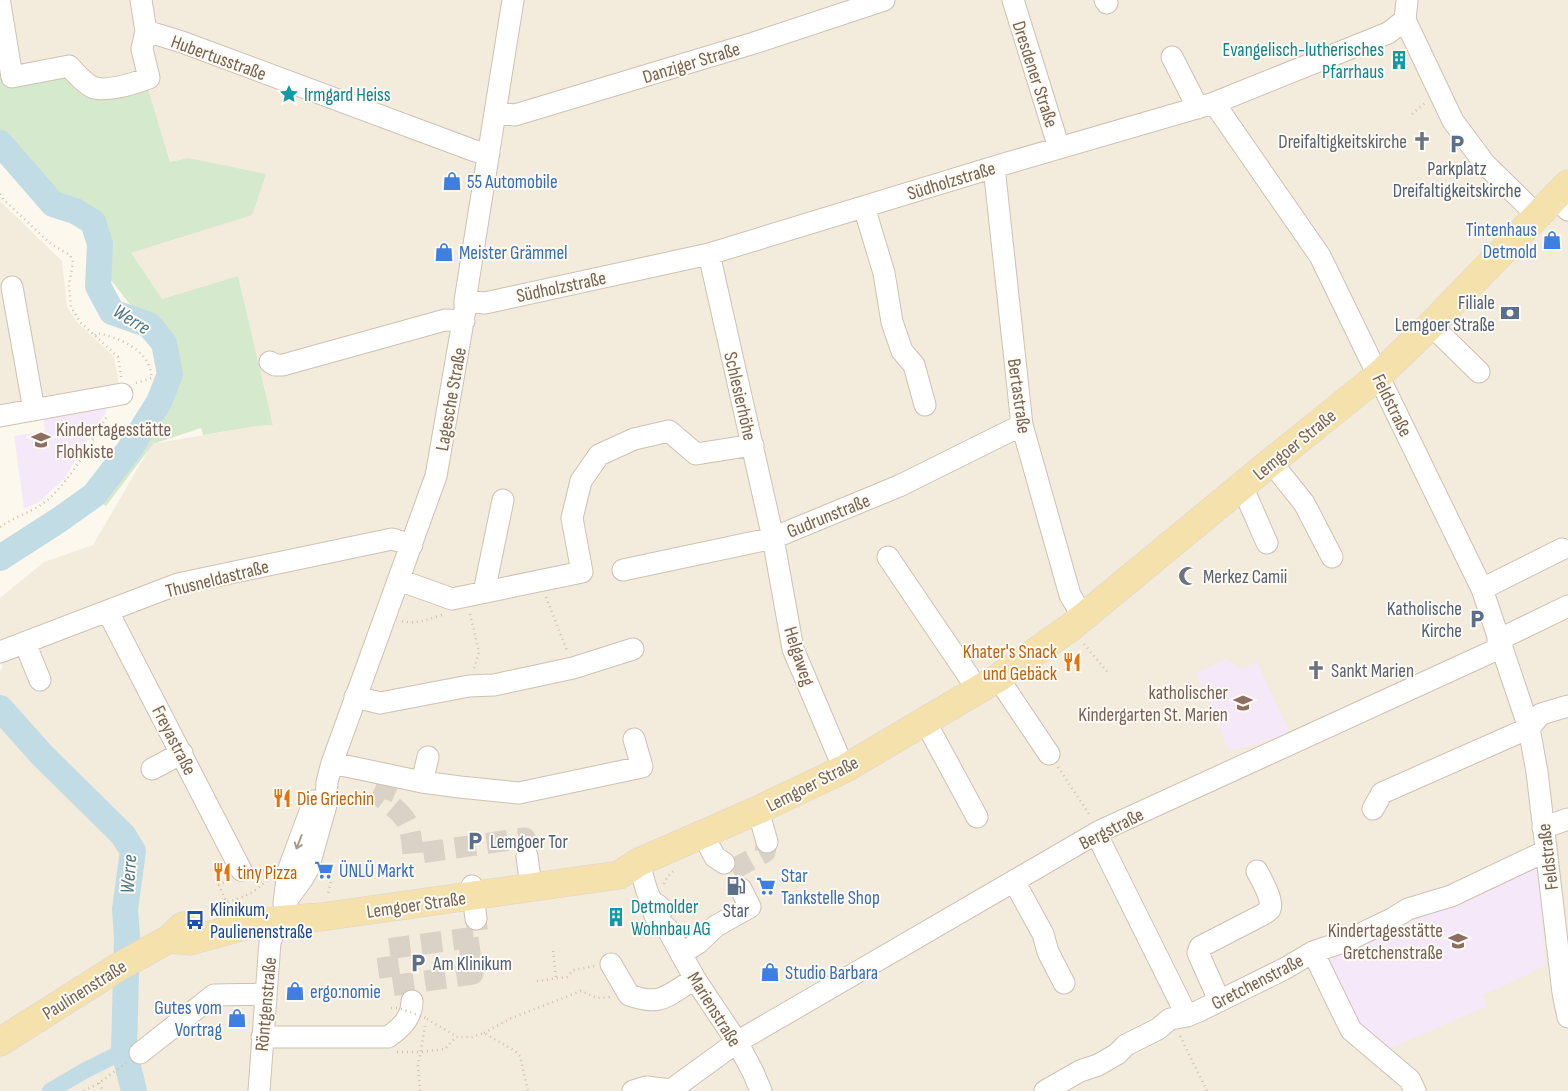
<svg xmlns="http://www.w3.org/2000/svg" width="1568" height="1091" viewBox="0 0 1568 1091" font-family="'Sofia Sans Condensed',sans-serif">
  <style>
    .residential { fill: #f3ebdc }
    .education { fill: #f5e9f9 }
    .green { fill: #d5e9cc }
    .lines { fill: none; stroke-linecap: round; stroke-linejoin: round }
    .canal { stroke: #c2dce5; stroke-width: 16 }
    .river { stroke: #c2dce5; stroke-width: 26 }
    .minor-tunnel { stroke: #dad2c6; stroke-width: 21; stroke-dasharray: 21 11; stroke-linecap: butt }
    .minor-casing { stroke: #cec1b3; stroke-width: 23 }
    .major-casing { stroke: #dbd6d2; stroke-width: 29 }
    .path { stroke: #d5bfa9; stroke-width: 2.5; stroke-dasharray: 1 4; stroke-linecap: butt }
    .minor { stroke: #fff; stroke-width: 21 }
    .major { stroke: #f4e1ac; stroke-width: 28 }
    .path-bridge { stroke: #d5bfa9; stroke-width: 2.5; stroke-dasharray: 1 4; stroke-linecap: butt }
    .oneway { stroke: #a6998e }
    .labels { text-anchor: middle; stroke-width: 4; stroke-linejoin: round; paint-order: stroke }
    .culture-label { font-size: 19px; fill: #0d838f; stroke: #fefbf4; text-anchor: start }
    .street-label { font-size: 19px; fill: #766251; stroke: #fefbf4 }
    .worship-label { font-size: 19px; fill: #5b616d; stroke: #fefbf4; text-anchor: start }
    .service-label { font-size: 19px; fill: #4e5e75; stroke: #fefbf4 }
    .shop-label { font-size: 19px; fill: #366cbe; stroke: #fefbf4; text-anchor: start }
    .education-label { font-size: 19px; fill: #785e54; stroke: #fefbf4; text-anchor: end }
    .food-label { font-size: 19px; fill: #c56008; stroke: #fefbf4; text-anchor: start }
    .transit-label { font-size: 19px; fill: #164399; stroke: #fefbf4; text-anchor: start }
    .water-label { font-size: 20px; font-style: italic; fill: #4c7787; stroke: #fefbf4 }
  </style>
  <rect width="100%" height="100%" fill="#fcf8ed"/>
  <path class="residential" d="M6,0H1568V1091H0V670L3,668L0,659V598L44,562L93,545L152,444L258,426L273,425L238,276L162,299L130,253L180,238L188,158L170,162L147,85L159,81L154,68L116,82L19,72Z
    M0,201L62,261L67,307L78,323L114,357L120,390L0,410Z"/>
  <path class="education" d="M105,400L106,412L64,479L39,502L24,509L14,436L45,431L42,411Z
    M1225,659L1242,669L1257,662L1290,734L1229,751L1196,673Z
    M1536,869L1539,874L1545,966L1483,995L1487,1006L1384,1051L1364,1035L1330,970L1329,960L1414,921L1532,870Z"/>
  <path class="green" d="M0,27L9,79L67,69L78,82L147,85L170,162L188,158L266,174L252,215L131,253L162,299L238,276L273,425L258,426L203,435L201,428L153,444L106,506L100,502L166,405L177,375L175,346L171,333L132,307L107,275L104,240L93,215L78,205L56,200L0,131Z"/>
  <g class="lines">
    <path class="canal" d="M50,1091L84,1071L124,1051"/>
    <path class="river" d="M0,143L53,204L75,211L93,222L100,244L98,286L112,312L149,325L164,343L170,374L159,402L129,450L94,495L59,520L0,558
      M0,708L42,755L123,835L133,851L125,909L127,937L124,1051L134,1091"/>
    <path class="minor-tunnel" d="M386,781L387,786L382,798C408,818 410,821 413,854L525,838L527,856
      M732,870L765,852L767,842
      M468,938L473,974L391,986L386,949L468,938L478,937L476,919"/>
    <g class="minor-casing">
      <path id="minor" d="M1013,0L1059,148
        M1105,0L1107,3
        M0,4L12,77L69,66C76,74 83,82 92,87C107,93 135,83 149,78L142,49L146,31L141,0
        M1405,20L1453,121L1485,164L1537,215
        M146,31L182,42L475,151L489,153
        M1172,57L1198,108
        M1214,103L1320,256L1482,589L1529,728L1537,772L1563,993L1568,1017
        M496,113L515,115L754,43L884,0
        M994,167L1022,425L1070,595L1083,617
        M1555,197L1568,210
        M864,207L884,273L892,322L902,351L914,365L925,405
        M709,254L773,538L793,649L844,769
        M12,287L34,410
        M465,301L485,303L709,254L994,167L1214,103L1388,33L1405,20L1407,0
        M1431,325L1479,372
        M270,362L275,365H283L445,320L464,321
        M0,416L122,394
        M1271,462L1304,503L1332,557
        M1242,486L1267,543
        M888,557L978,690
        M623,570L773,538L899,486L1022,425
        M399,580L452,599L582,572L572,518L581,481L599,455L634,439L669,431L696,454L753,445
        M1482,589L1562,549
        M484,592L503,500
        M108,612L241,870
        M1498,640L1568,606
        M25,643L40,680
        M0,652L178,584L392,539L412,545
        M998,678L1049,754
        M355,697L380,703L469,686L494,685L573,668L633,649
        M925,721L977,817
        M332,763L422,782L460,787L519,793L642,767L634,739
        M152,769L182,753
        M422,782L428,757
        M1373,809L1382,793L1529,728L1541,714L1568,706
        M758,810L767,842
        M1543,828L1568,819
        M1100,831V841L1187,1016
        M703,835L715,857L724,863
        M527,856L531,888
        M639,862C642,872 646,895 653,902C656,905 660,905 662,910
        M1014,881L1043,934L1048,952L1064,983
        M472,886L476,919
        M653,902C652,914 657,922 667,928L695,979L737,1042L753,1072L761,1091
        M284,903L288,871L314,801
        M284,904L303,878L308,869L326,805L327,782L332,763L436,476L465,310V301L513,0
        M1313,952L1351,1030L1410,1080L1415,1091
        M681,954L698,943L716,926L750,907L741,889
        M611,964L629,995C662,1007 667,995 695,979
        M1219,1000L1198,953L1200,947L1264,914C1265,914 1269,910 1270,909C1274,901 1261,879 1257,871
        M262,1037H388C401,1028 412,1018 412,1001
        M140,1053L214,995L265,994
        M259,1091L270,942L279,920
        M633,1091L646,1087L671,1090L737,1042L1100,831L1502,647
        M1045,1091L1080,1071L1098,1065L1117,1054L1126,1045L1158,1029L1170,1019L1187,1016L1199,1011L1284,969L1313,952L1346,941L1390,920L1408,909L1451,896L1546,851"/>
    </g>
    <g class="major-casing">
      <path id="major" d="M169,939L190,941L240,927L279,920L321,917L619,875L639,862L758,810L844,769L998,678L1071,627L1271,462L1379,375L1431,325L1568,184
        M0,1042L120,966L169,939L183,926"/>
    </g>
    <path class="path" d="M1412,114L1426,102
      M0,194L4,200L51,244L70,255L73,262L69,285L71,307L80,322L118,357L121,377
      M95,335L97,333C116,337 142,347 149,366C151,370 151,375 152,378L136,383
      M0,527C13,518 28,513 41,505C71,483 88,445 108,415
      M546,597L567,651
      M470,614L479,652L474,669
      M402,621C417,625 428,619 442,615
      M1084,644L1109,674
      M1058,767L1091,817
      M258,870H270
      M323,877L331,881L328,894
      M228,880L219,885L226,902C243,898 256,892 268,879
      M664,884L668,876L674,871
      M553,951L556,978
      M537,981L567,977L573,970L595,966
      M427,1019L456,1036
      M484,1033L509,1019L581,991L597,998L610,997
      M1180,1036L1207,1091
      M397,1052H420L445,1049L456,1037H472L484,1033L515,1051L520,1056L528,1091
      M99,1083L103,1091
      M84,1091L99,1083L126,1063
      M420,1091L418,1066L425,1026"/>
    <use href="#minor" class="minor"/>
    <use href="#major" class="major"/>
    <path class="path-bridge" d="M391,1008H399L426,1018"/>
  </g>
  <defs><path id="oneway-shaft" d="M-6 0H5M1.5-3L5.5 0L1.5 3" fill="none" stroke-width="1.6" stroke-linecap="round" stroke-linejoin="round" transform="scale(1.25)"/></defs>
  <use class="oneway" href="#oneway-shaft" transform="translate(299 842) rotate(111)"/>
  <defs>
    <g id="building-bare" transform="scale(1.5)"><path d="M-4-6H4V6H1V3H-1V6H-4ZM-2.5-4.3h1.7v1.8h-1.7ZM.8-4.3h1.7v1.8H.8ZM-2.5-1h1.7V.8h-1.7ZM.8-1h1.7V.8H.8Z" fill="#0f9aa8" stroke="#fefbf4" stroke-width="2.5" paint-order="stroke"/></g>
    <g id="sight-bare" transform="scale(1.5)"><path d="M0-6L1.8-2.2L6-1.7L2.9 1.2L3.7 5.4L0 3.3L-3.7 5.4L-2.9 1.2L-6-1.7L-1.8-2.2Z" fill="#0f9aa8" stroke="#fefbf4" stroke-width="2.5" paint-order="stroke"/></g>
    <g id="church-bare" transform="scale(1.5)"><path d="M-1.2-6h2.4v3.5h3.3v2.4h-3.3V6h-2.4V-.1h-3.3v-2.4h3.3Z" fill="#6b7280" stroke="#fefbf4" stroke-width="2.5" paint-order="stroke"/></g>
    <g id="parking-bare" transform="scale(1.5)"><path d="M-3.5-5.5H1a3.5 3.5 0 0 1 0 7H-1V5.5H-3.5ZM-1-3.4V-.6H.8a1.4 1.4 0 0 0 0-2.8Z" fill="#5c6f8a" stroke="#fefbf4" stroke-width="2.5" paint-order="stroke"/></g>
    <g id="shop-bare" transform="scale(1.5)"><path d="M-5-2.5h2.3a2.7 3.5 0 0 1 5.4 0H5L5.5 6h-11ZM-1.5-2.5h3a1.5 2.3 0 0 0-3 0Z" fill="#3f7fe0" stroke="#fefbf4" stroke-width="2.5" paint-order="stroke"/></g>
    <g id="bank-bare" transform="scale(1.5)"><path d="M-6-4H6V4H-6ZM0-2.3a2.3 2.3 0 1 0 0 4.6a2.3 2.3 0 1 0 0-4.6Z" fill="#5c6f8a" stroke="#fefbf4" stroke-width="2.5" paint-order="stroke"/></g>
    <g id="school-bare" transform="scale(1.5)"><path d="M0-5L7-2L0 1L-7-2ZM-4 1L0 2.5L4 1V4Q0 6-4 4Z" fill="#8d6e63" stroke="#fefbf4" stroke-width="2.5" paint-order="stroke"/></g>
    <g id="mosque-bare" transform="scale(1.5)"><path d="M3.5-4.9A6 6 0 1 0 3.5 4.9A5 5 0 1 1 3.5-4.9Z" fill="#6b7280" stroke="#fefbf4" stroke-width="2.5" paint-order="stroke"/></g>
    <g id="restaurant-bare" transform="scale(1.5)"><path d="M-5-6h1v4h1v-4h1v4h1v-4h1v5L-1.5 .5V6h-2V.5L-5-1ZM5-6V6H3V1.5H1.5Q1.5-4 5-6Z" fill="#e8710a" stroke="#fefbf4" stroke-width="2.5" paint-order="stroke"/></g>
    <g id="supermarket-bare" transform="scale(1.5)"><path d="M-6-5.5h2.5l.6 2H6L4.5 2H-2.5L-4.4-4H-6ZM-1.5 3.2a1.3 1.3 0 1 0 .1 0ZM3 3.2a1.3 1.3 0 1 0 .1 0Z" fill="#3f7fe0" stroke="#fefbf4" stroke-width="2.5" paint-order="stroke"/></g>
    <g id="fuel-bare" transform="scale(1.5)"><path d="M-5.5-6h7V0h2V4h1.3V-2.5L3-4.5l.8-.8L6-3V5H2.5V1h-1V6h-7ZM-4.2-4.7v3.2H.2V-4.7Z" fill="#5c6f8a" stroke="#fefbf4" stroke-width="2.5" paint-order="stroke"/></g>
    <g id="bus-bare" transform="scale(1.5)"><path d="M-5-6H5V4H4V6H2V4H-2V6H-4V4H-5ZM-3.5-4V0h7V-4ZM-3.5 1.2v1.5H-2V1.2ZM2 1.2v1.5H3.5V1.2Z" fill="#1a4fb4" stroke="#fefbf4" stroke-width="2.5" paint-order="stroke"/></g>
  </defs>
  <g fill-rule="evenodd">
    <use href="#building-bare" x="1399" y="60"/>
    <use href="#sight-bare" x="289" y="94"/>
    <use href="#church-bare" x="1422" y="141"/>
    <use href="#parking-bare" x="1457" y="144"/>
    <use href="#shop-bare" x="452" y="181"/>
    <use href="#shop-bare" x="1552" y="240"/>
    <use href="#shop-bare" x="444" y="252"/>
    <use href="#bank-bare" x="1510" y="313"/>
    <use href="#school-bare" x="41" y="440"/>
    <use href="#mosque-bare" x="1188" y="576"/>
    <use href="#parking-bare" x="1477" y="619"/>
    <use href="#restaurant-bare" x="1072" y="662"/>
    <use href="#church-bare" x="1316" y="670"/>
    <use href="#school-bare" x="1243" y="703"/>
    <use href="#restaurant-bare" x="282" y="798"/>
    <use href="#parking-bare" x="475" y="841"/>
    <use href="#supermarket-bare" x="324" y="870"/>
    <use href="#restaurant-bare" x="222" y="872"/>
    <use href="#fuel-bare" x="736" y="886"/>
    <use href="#supermarket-bare" x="766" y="886"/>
    <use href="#building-bare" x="616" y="917"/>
    <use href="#bus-bare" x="195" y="920"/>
    <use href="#school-bare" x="1458" y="941"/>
    <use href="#parking-bare" x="418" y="963"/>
    <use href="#shop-bare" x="770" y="972"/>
    <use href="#shop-bare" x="295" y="991"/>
    <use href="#shop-bare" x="237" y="1018"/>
  </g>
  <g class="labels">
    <g class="culture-label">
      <text x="1384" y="56" text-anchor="end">Evangelisch-lutherisches<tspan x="1384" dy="22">Pfarrhaus</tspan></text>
      <text x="304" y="101">Irmgard Heiss</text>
      <text x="631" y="913">Detmolder<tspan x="631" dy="22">Wohnbau AG</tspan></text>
    </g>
    <g class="street-label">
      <text transform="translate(219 57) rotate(20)" y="7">Hubertusstraße</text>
      <text transform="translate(691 62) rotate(-17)" y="7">Danziger Straße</text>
      <text transform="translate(1036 74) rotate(72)" y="7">Dresdener Straße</text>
      <text transform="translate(951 180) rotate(-17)" y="7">Südholzstraße</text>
      <text transform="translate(561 286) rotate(-12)" y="7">Südholzstraße</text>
      <text transform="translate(741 396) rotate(77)" y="7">Schlesierhöhe</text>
      <text transform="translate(1020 396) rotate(82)" y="7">Bertastraße</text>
      <text transform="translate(450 399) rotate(-80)" y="7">Lagesche Straße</text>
      <text transform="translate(1393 405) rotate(64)" y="7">Feldstraße</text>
      <text transform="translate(1294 444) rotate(-39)" y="7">Lemgoer Straße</text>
      <text transform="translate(828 515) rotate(-22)" y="7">Gudrunstraße</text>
      <text transform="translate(217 578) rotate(-14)" y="7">Thusneldastraße</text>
      <text transform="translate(800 656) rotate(72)" y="7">Helgaweg</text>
      <text transform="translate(175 740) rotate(63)" y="7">Freyastraße</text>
      <text transform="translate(812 783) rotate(-27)" y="7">Lemgoer Straße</text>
      <text transform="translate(1111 828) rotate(-27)" y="7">Bergstraße</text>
      <text transform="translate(1547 857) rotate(-97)" y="7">Feldstraße</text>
      <text transform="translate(416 904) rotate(-8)" y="7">Lemgoer Straße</text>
      <text transform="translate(1257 981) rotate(-27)" y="7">Gretchenstraße</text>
      <text transform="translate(84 989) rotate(-32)" y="7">Paulinenstraße</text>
      <text transform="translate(265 1004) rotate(-85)" y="7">Röntgenstraße</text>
      <text transform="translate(715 1009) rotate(58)" y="7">Marienstraße</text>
    </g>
    <g class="worship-label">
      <text x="1407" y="148" text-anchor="end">Dreifaltigkeitskirche</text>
      <text x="1203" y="583">Merkez Camii</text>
      <text x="1331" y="677">Sankt Marien</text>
    </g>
    <g class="service-label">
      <text x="1457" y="175">Parkplatz<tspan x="1457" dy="22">Dreifaltigkeitskirche</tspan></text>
      <text x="1495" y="309" text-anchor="end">Filiale<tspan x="1495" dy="22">Lemgoer Straße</tspan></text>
      <text x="1462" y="615" text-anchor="end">Katholische<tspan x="1462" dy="22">Kirche</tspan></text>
      <text x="490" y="848" text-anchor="start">Lemgoer Tor</text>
      <text x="736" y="917">Star</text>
      <text x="433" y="970" text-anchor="start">Am Klinikum</text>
    </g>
    <g class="shop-label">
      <text x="467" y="188">55 Automobile</text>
      <text x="1537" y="236" text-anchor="end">Tintenhaus<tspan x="1537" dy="22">Detmold</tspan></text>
      <text x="459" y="259">Meister Grämmel</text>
      <text x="339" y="877">ÜNLÜ Markt</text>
      <text x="781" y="882">Star<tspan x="781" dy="22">Tankstelle Shop</tspan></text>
      <text x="785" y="979">Studio Barbara</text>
      <text x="310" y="998">ergo:nomie</text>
      <text x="222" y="1014" text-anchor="end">Gutes vom<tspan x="222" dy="22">Vortrag</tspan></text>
    </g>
    <g class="education-label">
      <text x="56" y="436" text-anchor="start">Kindertagesstätte<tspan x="56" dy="22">Flohkiste</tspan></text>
      <text x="1228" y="699">katholischer<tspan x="1228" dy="22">Kindergarten St. Marien</tspan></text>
      <text x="1443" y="937">Kindertagesstätte<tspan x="1443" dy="22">Gretchenstraße</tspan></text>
    </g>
    <g class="food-label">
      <text x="1057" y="658" text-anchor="end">Khater's Snack<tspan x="1057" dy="22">und Gebäck</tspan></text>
      <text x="297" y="805">Die Griechin</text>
      <text x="237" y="879">tiny Pizza</text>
    </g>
    <g class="transit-label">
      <text x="210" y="916">Klinikum,<tspan x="210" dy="22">Paulienenstraße</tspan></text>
    </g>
    <g class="water-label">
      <text transform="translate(132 319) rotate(32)" y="7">Werre</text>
      <text transform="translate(128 874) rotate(-86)" y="7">Werre</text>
    </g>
  </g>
</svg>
